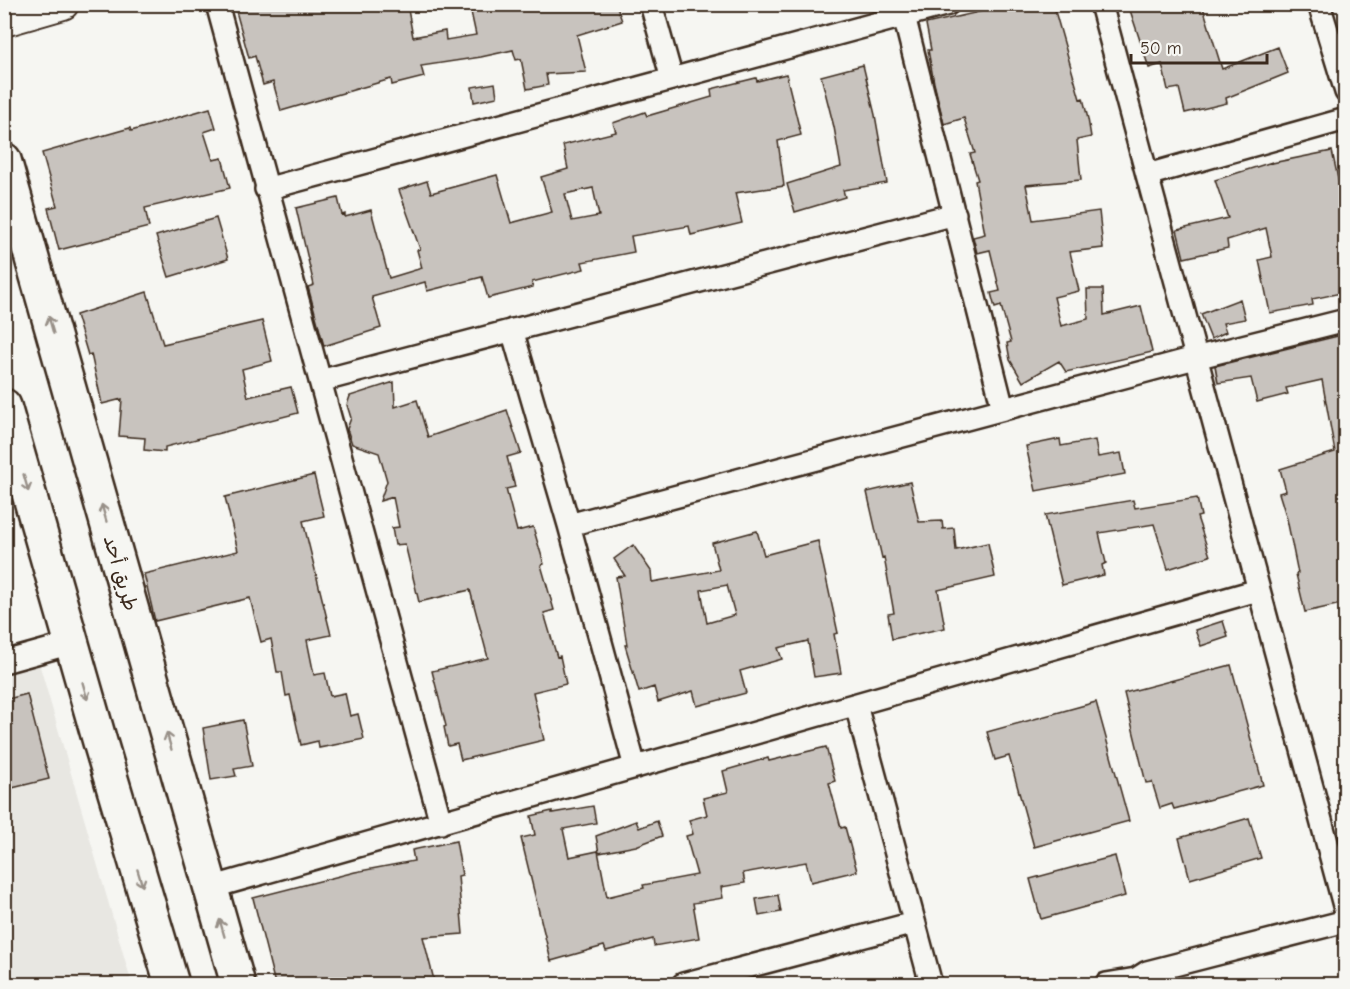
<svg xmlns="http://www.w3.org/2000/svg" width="1350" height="989" viewBox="0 0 1350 989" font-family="'Comic Neue','Playpen Sans Arabic',sans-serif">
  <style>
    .built { fill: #e8e7e2 }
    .building { fill: #c8c3be; stroke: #3b2a1e; stroke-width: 1.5; fill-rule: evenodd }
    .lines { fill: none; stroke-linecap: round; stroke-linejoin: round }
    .street-casing { stroke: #3b2a1e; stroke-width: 26 }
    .secondary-casing { stroke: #3b2a1e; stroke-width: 34 }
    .primary-casing { stroke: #3b2a1e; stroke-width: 38 }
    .street { stroke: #f6f6f2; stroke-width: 21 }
    .secondary { stroke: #f6f6f2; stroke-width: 30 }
    .primary { stroke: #f6f6f2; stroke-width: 33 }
    .oneway { stroke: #989088 }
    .labels { text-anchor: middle; stroke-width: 5; stroke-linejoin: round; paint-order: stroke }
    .street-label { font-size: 20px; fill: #3b2a1e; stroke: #f6f6f2 }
  </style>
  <rect width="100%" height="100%" fill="#f6f6f2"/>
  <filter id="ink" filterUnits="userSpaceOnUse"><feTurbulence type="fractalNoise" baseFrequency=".0167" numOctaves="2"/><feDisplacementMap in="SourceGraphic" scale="12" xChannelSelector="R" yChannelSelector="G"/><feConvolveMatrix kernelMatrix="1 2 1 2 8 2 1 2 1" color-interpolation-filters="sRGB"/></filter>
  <g filter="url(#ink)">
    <path class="built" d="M39,663L132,984H5V673Z"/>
    <path class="building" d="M234,4H407L413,37L445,31L446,40L476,35L471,12L503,4H616L622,21L577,35L586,72L546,74L548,85L527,89L521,59L516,60L513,50L481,57L421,66L424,77L392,85L391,79L281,111L273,82L263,85L255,56L249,58Z
      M991,4H1053L1080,99L1083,98L1088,119L1091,137L1077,140L1081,180L1026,185L1033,220L1099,211L1103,248L1070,252L1079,291L1054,297L1061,326L1088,319L1087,289H1103L1104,315L1141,306L1152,352L1066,372L1059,361L1023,382L1010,360L1007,343L1011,342L1001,306L995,308L991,293L1000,291L990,250L977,253L973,237L985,234L975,181L978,180L970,154L975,153L964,118L944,124L934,83L928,50H931L926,24L992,9Z
      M1128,4H1202L1222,69L1278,47L1288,73L1226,98L1227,103L1185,113L1179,88L1168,90L1162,64L1149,68Z
      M863,65L875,115L887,183L843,190L845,197L795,212L787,184L841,167L834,127L821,76Z
      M786,74L801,135L778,141L784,186L735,193L742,223L691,235L689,226L631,236L634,252L582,262L584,269L532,282L533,287L488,298L482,277L427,291L425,282L372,297L381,328L324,346L308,287L314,285L296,208L338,198L342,215L345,214V217L371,210L389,278L422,268L417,250L420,249L399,190L427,181L431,193L497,175L511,223L552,212L541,177L568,169L563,145L616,132L613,123L645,112L647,116L712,97L711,89L756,78L757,81ZM593,188L599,216L572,221L565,194Z
      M495,83L497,97L474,102L472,87Z
      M210,108L216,128L204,132L213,160L222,158L230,188L145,208L149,227L59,250L48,208L57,206L42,153L130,128L131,131Z
      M1332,151L1346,216V292L1312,299L1313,305L1270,313L1259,260L1272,257L1266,228L1227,240L1228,248L1184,258L1177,230L1228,218L1215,180L1272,162V163Z
      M216,218L228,259L169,277L156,236Z
      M147,292L163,344L262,321L272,361L242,369L248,397L291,387L298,413L165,447V452L144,450L145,438L119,436L122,399L102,404L91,354L88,355L76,315Z
      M1240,299L1245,319L1223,323L1226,332L1211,339L1201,314Z
      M1346,334V603L1305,612L1296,574L1298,573L1287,519L1279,493L1286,491L1280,469L1335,452L1322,380L1286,388L1288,394L1257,402L1251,378L1218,383L1215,366Z
      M394,382L395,407L417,400L428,437L507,410L521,453L507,457L515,487L506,489L517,531L533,527L544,564L541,565L554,610L544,613L557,657L560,656L566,684L533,692L544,740L461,760L457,744L448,746L444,727L446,726L432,671L488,658L470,590L419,602L405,544L395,545L392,528L399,527L393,497L380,501L387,481L379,453L352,444L347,429L351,418L347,405L350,396Z
      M1060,439L1061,446L1095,440L1098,457L1121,453L1125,474L1036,491L1026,446Z
      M314,475L324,516L303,521L331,635L307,640L314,675L325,673L330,696L345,693L350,716L358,714L364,739L319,748L318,741L301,745L290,695L286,696L282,672H277L271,639L261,642L250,598L155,621L144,574L238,551L225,497Z
      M910,482L919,522L942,521L943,529L954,528L956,550L988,543L995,577L938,590L945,628L892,639L888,614L894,613L884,557L882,558L867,492Z
      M1197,498L1201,516L1197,517L1210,556L1168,569L1154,524L1099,533L1106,563L1102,565L1104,575L1062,585L1045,515L1133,500L1135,508Z
      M757,531L764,555L818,541L838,633L834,634L841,673L814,677L808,641L778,648L782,659L740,671L746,693L697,706L693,691L658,702L654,687L639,692L625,645H627L616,577L625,576L614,559L633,545L651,571L652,582L719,570L712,543ZM727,585L735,615L707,623L701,590Z
      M1223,621L1228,637L1201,646L1195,630Z
      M1231,665L1263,785L1174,809L1172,804L1160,808L1152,782L1146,783L1124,693Z
      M27,694L49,779L4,790V700Z
      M1096,702L1129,821L1034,847L1009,756L995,760L987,732Z
      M243,720L252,766L234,769L236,776L211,780L203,728Z
      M826,747L835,781L829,783L841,828L845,827L857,871L811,882L806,862L743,873L745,883L721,887L723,898L693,903L699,938L654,946L653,939L606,951L604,946L551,961L521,838L535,835L531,816L552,811V813L593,806L596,823L563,829L569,857L598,851L607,897L644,888L643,885L697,875L686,836L693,834L689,820L707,815L703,798L728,792L723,771L768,758L769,761Z
      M1249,818L1261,858L1190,879L1179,838Z
      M636,821L639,828L657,821L662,836L636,846L599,853L596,836Z
      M456,841L462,875L458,876L463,934L423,937L435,984H275L253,898L355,872L414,861L412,850Z
      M1115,856L1125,896L1041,919L1030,879Z
      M778,895L781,912L759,916L756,899Z"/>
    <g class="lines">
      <g class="street-casing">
        <path id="street" d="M217,4L441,823
          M651,4L672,79
          M1101,4L1346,913
          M1319,4L1346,92
          M904,16L1003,409
          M1147,175L1346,119
          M266,189L948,4
          M512,330L569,525L635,767
          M320,381L955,214
          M569,525L1195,358L1346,320
          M4,662L72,643
          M856,705L931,984
          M210,888L1258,590
          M683,984L914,923
          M1106,984L1136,979L1147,972L1346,921"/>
      </g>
      <g class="secondary-casing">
        <path id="secondary" d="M4,21L63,4"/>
      </g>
      <g class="primary-casing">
        <path id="primary" d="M4,160L238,984
          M4,406L100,742L172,984"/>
      </g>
      <use href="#street" class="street"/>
      <use href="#secondary" class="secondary"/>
      <use href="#primary" class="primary"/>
    </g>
    <defs><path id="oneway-shaft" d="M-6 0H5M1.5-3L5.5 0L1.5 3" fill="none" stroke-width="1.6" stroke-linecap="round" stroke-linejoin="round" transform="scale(1.5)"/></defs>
    <g class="oneway">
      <use href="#oneway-shaft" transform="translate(51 325) rotate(-106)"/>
      <use href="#oneway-shaft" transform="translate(26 483) rotate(74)"/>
      <use href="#oneway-shaft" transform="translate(104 513) rotate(-106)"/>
      <use href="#oneway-shaft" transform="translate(85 691) rotate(74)"/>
      <use href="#oneway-shaft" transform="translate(169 741) rotate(-106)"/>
      <use href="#oneway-shaft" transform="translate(140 878) rotate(73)"/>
      <use href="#oneway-shaft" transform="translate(222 928) rotate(-106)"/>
    </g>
  </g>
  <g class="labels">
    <g class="street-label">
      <text transform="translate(121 573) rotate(74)" y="7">طريق أحد</text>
    </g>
  </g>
  <rect width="1350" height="989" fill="none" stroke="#f6f6f2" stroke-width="24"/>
  <rect x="12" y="12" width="1326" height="965" fill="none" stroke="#3b2a1e" stroke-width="2" filter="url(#ink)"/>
  <path d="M1131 54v9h136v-9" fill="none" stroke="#3b2a1e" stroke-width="3"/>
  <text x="1140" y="54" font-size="18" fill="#3b2a1e" stroke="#f6f6f2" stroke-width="4.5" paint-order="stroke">50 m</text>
</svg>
